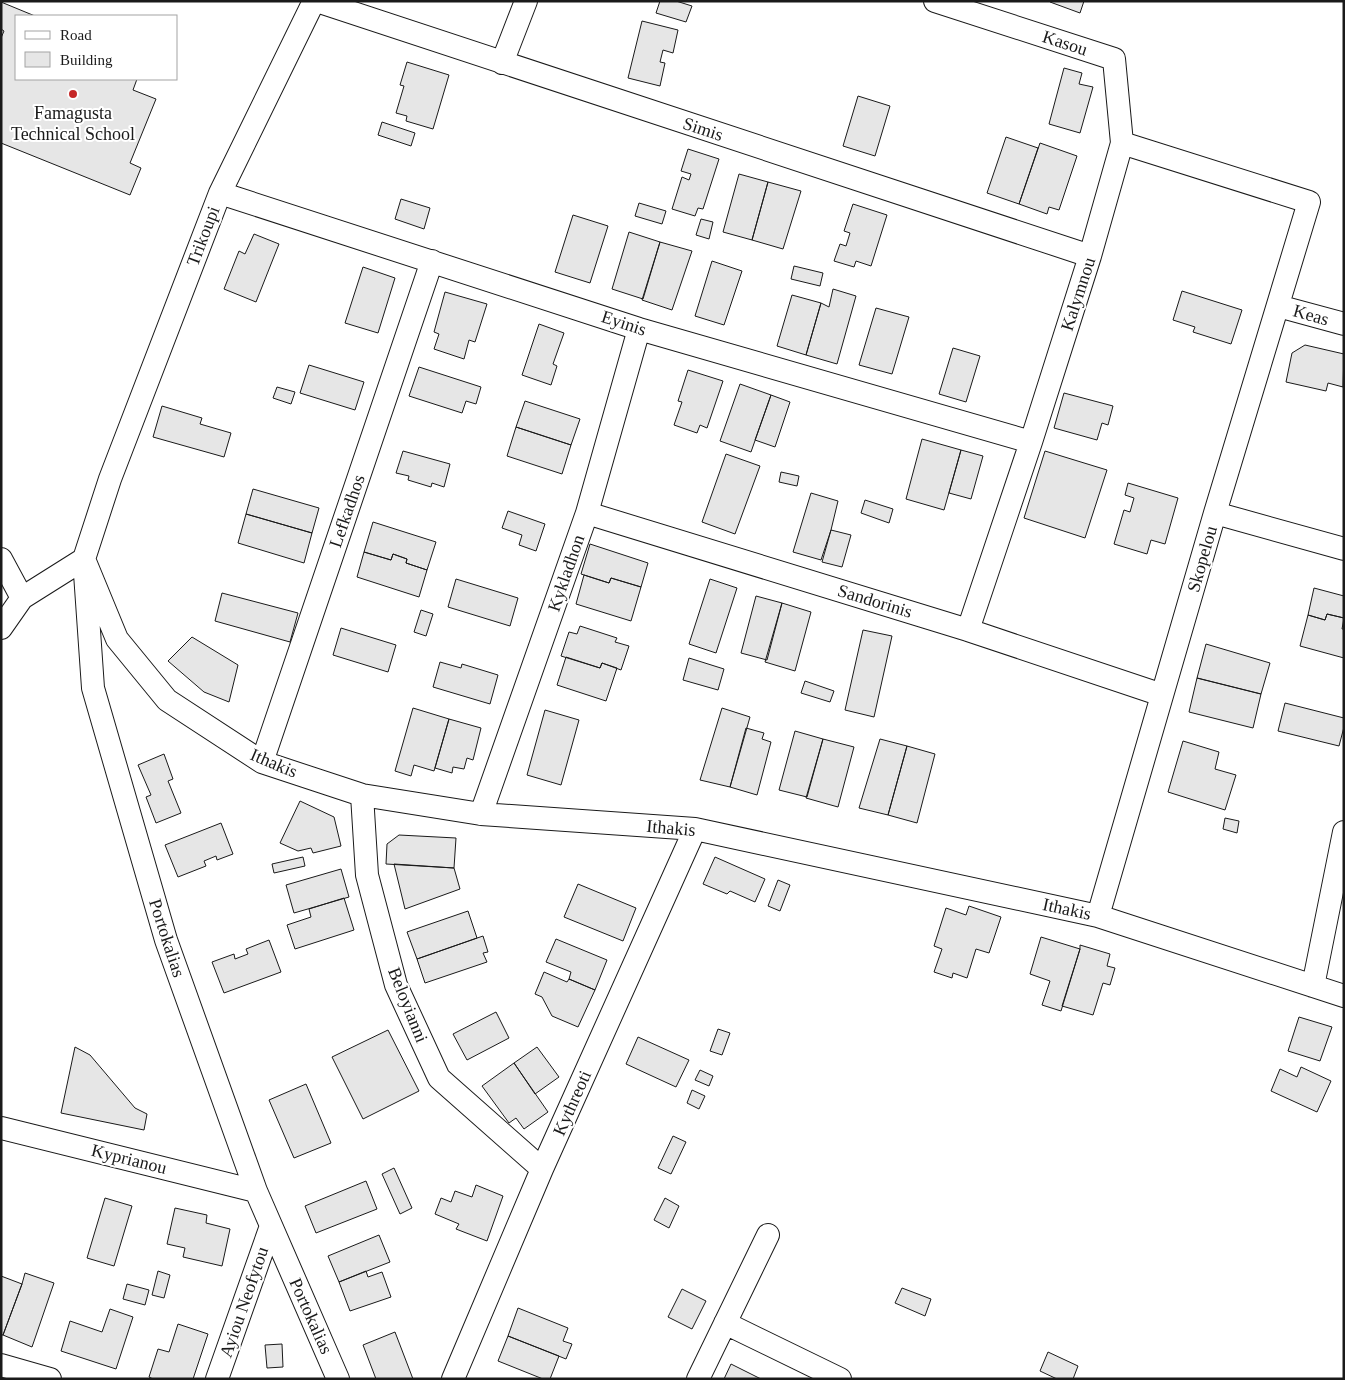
<svg xmlns="http://www.w3.org/2000/svg" width="1345" height="1380" viewBox="0 0 1345 1380" font-family="Georgia,serif">
  <style>
    .building { fill: #e6e6e6; stroke: #1a1a1a }
    .lines { fill: none; stroke-linecap: round; stroke-linejoin: round }
    .minor-casing { stroke: #1a1a1a; stroke-width: 24 }
    .minor { stroke: #fff; stroke-width: 22 }
    .poi-dot { fill: #c62828; stroke: #fff; stroke-width: 2 }
    .labels { text-anchor: middle; stroke-width: 4; stroke-linejoin: round; paint-order: stroke }
    .street-label { font-size: 18px; fill: #1a1a1a; stroke: #fff }
    .poi-label { font-size: 18px; fill: #1a1a1a; stroke: #fff }
  </style>
  <rect width="100%" height="100%" fill="#fff"/>
  <path class="building" d="M660,1H676L692,6L686,22L656,13Z
    M1050,1H1084L1080,13L1050,2Z
    M1,2L35,16H16V79H137L133,90L156,99L130,163L141,168L130,195L1,143V38L4,31L1,29Z
    M642,21L678,30L673,53L663,50L660,62L665,63L660,86L628,78Z
    M407,62L449,75L433,129L406,121L407,116L396,113L404,86L400,85Z
    M1064,68L1082,73L1079,84L1093,87L1080,133L1049,124Z
    M858,96L890,106L875,156L843,146Z
    M382,122L415,133L411,146L378,135Z
    M1006,137L1038,148L1019,204L987,193Z
    M1040,143L1077,156L1059,210L1049,207L1047,214L1019,204Z
    M688,149L719,159L703,209L698,208L695,216L672,209L682,177L689,180L691,174L681,171Z
    M739,174L768,182L752,240L723,232Z
    M768,182L801,191L783,249L752,240Z
    M401,199L430,208L424,229L395,219Z
    M639,203L666,211L662,224L635,216Z
    M853,204L887,215L871,266L856,261L854,267L834,261L840,244L846,246L850,233L844,231Z
    M573,215L608,226L590,283L555,272Z
    M701,219L713,222L709,239L696,235Z
    M629,232L660,242L643,299L612,289Z
    M254,234L279,244L256,302L224,289L239,251L245,254Z
    M660,242L692,251L672,310L642,300Z
    M712,261L742,271L724,325L695,316Z
    M794,266L823,273L820,286L791,279Z
    M363,267L395,278L378,333L345,323Z
    M833,289L856,296L837,364L806,355L821,303L829,307Z
    M1182,291L1242,310L1231,344L1193,332L1195,327L1173,320Z
    M445,292L487,304L475,342L469,340L464,359L434,349L439,334L434,332Z
    M792,295L821,303L806,355L777,346Z
    M876,308L909,317L892,374L859,365Z
    M539,324L564,333L553,364L557,366L551,385L522,375Z
    M1305,345L1344,354L1343,387L1328,383L1326,391L1286,382L1292,353Z
    M953,348L980,356L966,402L939,394Z
    M309,365L364,382L355,410L300,393Z
    M419,367L481,387L476,404L466,401L462,413L409,396Z
    M688,370L723,381L707,428L700,425L697,433L674,425L682,402L678,401Z
    M740,384L771,395L751,452L720,441Z
    M277,387L295,392L291,404L273,398Z
    M1064,393L1113,406L1108,425L1102,423L1097,440L1054,428Z
    M771,395L790,402L775,447L755,440Z
    M525,401L580,419L571,445L516,427Z
    M162,406L202,418L200,424L231,433L224,457L153,437Z
    M516,427L571,445L562,474L507,456Z
    M922,439L961,450L944,510L906,499Z
    M961,450L983,456L971,499L949,493Z
    M403,451L450,464L444,487L432,483L431,487L408,480L409,476L396,473Z
    M1045,451L1107,470L1085,538L1024,518Z
    M726,454L760,466L735,534L702,522Z
    M781,472L799,476L797,486L779,482Z
    M1128,483L1178,498L1165,544L1151,540L1147,554L1114,544L1124,510L1130,512L1134,498L1125,495Z
    M253,489L319,508L312,533L246,514Z
    M811,493L838,501L831,530L821,560L793,552Z
    M865,500L893,509L889,523L861,513Z
    M508,511L545,524L536,551L519,545L522,535L502,528Z
    M246,514L312,533L304,563L238,543Z
    M373,522L436,542L427,570L406,563L407,559L393,554L391,560L364,552Z
    M831,530L851,535L842,567L822,562Z
    M590,544L648,563L641,587L611,578L609,583L581,574Z
    M364,552L391,560L393,554L407,559L406,563L427,570L419,597L357,577Z
    M584,575L609,583L611,578L641,587L631,621L576,604Z
    M456,579L518,598L510,626L448,607Z
    M710,579L737,588L716,653L689,644Z
    M1314,588L1344,596V618L1327,614L1325,620L1308,615Z
    M222,593L298,613L290,642L215,621Z
    M756,596L782,603L767,660L741,653Z
    M782,603L811,612L795,671L765,662Z
    M421,610L433,614L426,636L414,632Z
    M1327,614L1344,618L1342,629H1344V658L1300,646L1308,615L1325,620Z
    M580,626L617,638L615,642L629,646L621,670L602,663L600,668L561,656L569,632L577,634Z
    M341,628L396,645L388,672L333,655Z
    M863,630L892,636L874,717L845,710Z
    M192,637L238,665L229,702L204,692L168,661Z
    M1206,644L1270,663L1261,694L1197,678Z
    M566,657L600,668L602,663L617,668L606,701L557,685Z
    M689,658L724,669L718,690L683,680Z
    M440,662L461,668L462,664L498,675L490,704L433,687Z
    M1197,678L1261,694L1253,728L1189,712Z
    M805,681L834,691L830,702L801,693Z
    M1285,703L1344,718V727L1339,746L1278,731Z
    M413,708L449,719L434,771L414,765L411,776L395,771Z
    M722,708L750,717L730,787L700,780Z
    M545,710L579,720L561,785L527,775Z
    M449,719L481,728L473,760L467,758L464,769L453,767L452,773L435,768Z
    M746,728L764,733L762,739L771,742L757,795L730,787Z
    M795,731L823,739L807,797L779,790Z
    M823,739L854,747L838,807L806,798Z
    M880,739L907,746L888,815L859,808Z
    M1183,741L1219,752L1215,769L1236,775L1225,810L1168,792Z
    M907,746L935,754L917,823L888,815Z
    M164,754L173,779L168,781L181,813L156,823L146,797L151,795L138,765Z
    M300,801L334,817L341,846L313,853L311,848L298,851L280,843Z
    M1225,818L1239,821L1237,833L1223,829Z
    M221,823L233,854L217,860L216,856L204,861L206,866L178,877L165,845Z
    M399,835L456,838L454,868L386,864L387,844Z
    M303,857L305,866L274,873L272,864Z
    M715,857L765,879L755,902L730,891L727,894L703,884Z
    M394,864L454,868L460,889L405,909Z
    M341,869L349,897L294,913L286,885Z
    M778,880L790,885L780,911L768,906Z
    M578,884L636,908L623,941L564,917Z
    M344,898L354,930L295,949L287,925L311,917L309,909Z
    M969,906L1001,917L989,953L976,949L967,978L953,973L952,978L934,972L942,949L934,946L946,908L966,915Z
    M468,911L477,938L417,959L407,932Z
    M483,936L488,952L483,953L487,962L425,983L417,959Z
    M1041,937L1080,949L1061,1011L1042,1005L1050,981L1030,974Z
    M556,939L607,960L595,990L569,979L571,972L546,962Z
    M269,940L281,972L224,993L212,962L234,954L235,959L248,954L246,949Z
    M1080,945L1110,954L1107,966L1115,968L1110,985L1103,983L1093,1015L1062,1006L1080,949Z
    M544,972L567,982L569,979L595,990L578,1027L552,1016L542,997L535,994Z
    M496,1012L509,1038L467,1060L453,1034Z
    M1299,1017L1332,1027L1320,1061L1288,1051Z
    M718,1029L730,1033L722,1055L710,1051Z
    M388,1030L419,1091L363,1119L332,1057Z
    M638,1037L689,1060L676,1087L626,1064Z
    M75,1047L90,1055L135,1108L147,1114L144,1130L61,1113Z
    M537,1047L559,1077L535,1094L514,1063Z
    M514,1063L548,1112L524,1129L516,1118L509,1123L482,1086Z
    M1301,1067L1331,1081L1317,1112L1271,1091L1280,1069L1297,1077Z
    M700,1070L713,1076L709,1086L695,1080Z
    M306,1084L331,1143L294,1158L269,1100Z
    M692,1090L705,1096L699,1109L687,1103Z
    M673,1136L686,1142L671,1174L658,1168Z
    M394,1168L412,1208L400,1214L382,1174Z
    M366,1181L377,1209L316,1233L305,1206Z
    M476,1185L503,1196L487,1241L456,1229L459,1224L435,1214L441,1198L451,1202L455,1191L472,1197Z
    M105,1198L132,1206L114,1266L87,1258Z
    M665,1198L679,1206L669,1228L654,1220Z
    M175,1208L207,1215L206,1223L230,1229L222,1266L183,1257L185,1248L167,1244Z
    M379,1235L390,1262L339,1282L328,1256Z
    M158,1271L170,1275L164,1298L152,1295Z
    M366,1271L368,1277L382,1272L391,1297L350,1311L339,1282Z
    M25,1273L54,1283L32,1347L3,1335L22,1284Z
    M1,1276L22,1284L3,1335H1Z
    M127,1284L149,1290L145,1305L123,1299Z
    M902,1288L931,1299L925,1316L895,1303Z
    M682,1289L706,1301L692,1329L668,1317Z
    M518,1308L568,1328L563,1341L572,1344L566,1359L508,1336Z
    M110,1309L133,1317L116,1369L61,1351L70,1321L102,1332Z
    M178,1324L208,1334L193,1379H153L149,1377L158,1349L169,1352Z
    M395,1332L413,1379H376L363,1345Z
    M508,1336L559,1356L550,1379H543L498,1361Z
    M282,1344L283,1367L267,1368L265,1345Z
    M1048,1352L1078,1366L1073,1379H1057L1040,1371Z
    M731,1364L761,1379H724Z"/>
  <g class="lines">
    <g class="minor-casing">
      <path id="minor" d="M314,1L220,193L110,479L84,559L93,688L166,940L256,1191L338,1379
        M317,1L1090,256
        M935,1L1114,59L1122,143
        M502,63L526,1
        M220,193L639,329L1031,442
        M1278,306L1344,324
        M587,513L968,630L1162,695
        M1215,513L1344,549
        M1,559L22,598
        M1,628L22,598L84,559L117,639L167,700L262,762L362,795L481,814L695,829L1098,916L1344,996
        M968,630L1031,442L1090,256L1122,143L1309,202L1215,513L1098,916
        M262,762L432,261
        M362,795L367,875L396,985L439,1078L542,1169
        M481,814L587,513L639,329
        M1313,986L1344,832
        M1,1128L256,1191
        M725,1323L840,1379
        M1,1365L50,1379
        M217,1379L271,1226
        M453,1379L542,1169L695,829
        M698,1379L768,1235"/>
    </g>
    <use href="#minor" class="minor"/>
  </g>
  <circle class="poi-dot" cx="73" cy="94" r="5"/>
  <g class="labels">
    <g class="street-label">
      <text transform="translate(1065 43) rotate(18)" y="6">Kasou</text>
      <text transform="translate(703 129) rotate(18)" y="6">Simis</text>
      <text transform="translate(203 236) rotate(-69)" y="6">Trikoupi</text>
      <text transform="translate(1078 294) rotate(-72)" y="6">Kalymnou</text>
      <text transform="translate(1311 315) rotate(16)" y="6">Keas</text>
      <text transform="translate(624 323) rotate(18)" y="6">Eyinis</text>
      <text transform="translate(347 511) rotate(-71)" y="6">Lefkadhos</text>
      <text transform="translate(1202 559) rotate(-74)" y="6">Skopelou</text>
      <text transform="translate(566 573) rotate(-71)" y="6">Kykladhon</text>
      <text transform="translate(875 601) rotate(17)" y="6">Sandorinis</text>
      <text transform="translate(274 763) rotate(23)" y="6">Ithakis</text>
      <text transform="translate(671 828) rotate(5)" y="6">Ithakis</text>
      <text transform="translate(1067 909) rotate(12)" y="6">Ithakis</text>
      <text transform="translate(167 938) rotate(72)" y="6">Portokalias</text>
      <text transform="translate(408 1005) rotate(68)" y="6">Beloyianni</text>
      <text transform="translate(572 1103) rotate(-66)" y="6">Kythreoti</text>
      <text transform="translate(129 1159) rotate(14)" y="6">Kyprianou</text>
      <text transform="translate(244 1302) rotate(-71)" y="6">Ayiou Neofytou</text>
      <text transform="translate(311 1316) rotate(66)" y="6">Portokalias</text>
    </g>
    <g class="poi-label">
      <text x="73" y="119">Famagusta<tspan x="73" dy="21">Technical School</tspan></text>
    </g>
  </g>
  <rect width="1345" height="1380" fill="none" stroke="#1a1a1a" stroke-width="5"/>
  <rect x="15" y="15" width="162" height="65" fill="#ffffff" stroke="#a3a3a3"/>
  <rect x="25" y="31" width="25" height="8" fill="#ffffff" stroke="#a3a3a3"/>
  <text x="60" y="40" font-size="15" fill="#1a1a1a">Road</text>
  <rect x="25" y="52" width="25" height="15" fill="#e6e6e6" stroke="#a3a3a3"/>
  <text x="60" y="65" font-size="15" fill="#1a1a1a">Building</text>
</svg>
